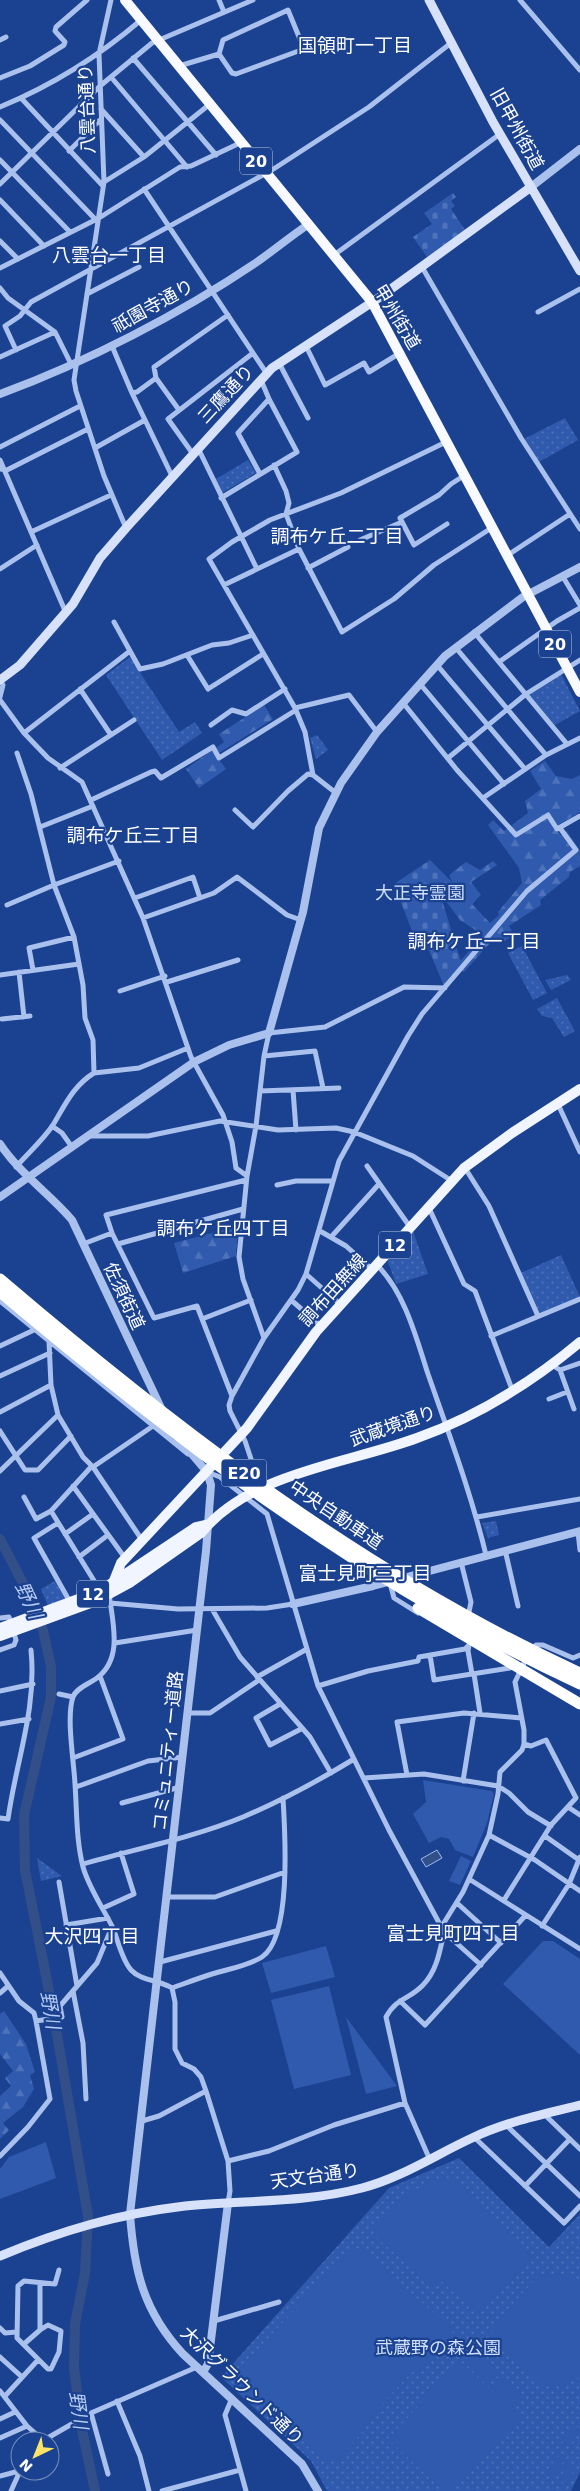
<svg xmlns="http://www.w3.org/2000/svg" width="580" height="2491" viewBox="0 0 580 2491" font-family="'DejaVu Sans','Noto Sans JP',sans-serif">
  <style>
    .forest { fill: url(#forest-firs) }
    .cemetery { fill: url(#cemetery-stones) }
    .park { fill: url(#park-dots) }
    .garden { fill: #2f5aae }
    .water { fill: #334f89; stroke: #9dbbf0 }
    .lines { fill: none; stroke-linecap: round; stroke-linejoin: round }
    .river { stroke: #334f89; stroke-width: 10 }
    .minor { stroke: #aac1ee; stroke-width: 5 }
    .tertiary { stroke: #aac1ee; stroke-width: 8 }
    .secondary { stroke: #d7e2fa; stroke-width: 9 }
    .primary { stroke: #f1f5ff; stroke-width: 10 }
    .trunk { stroke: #f8faff; stroke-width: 10 }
    .motorway-bridge { stroke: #fff; stroke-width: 11 }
    .labels { text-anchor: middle; stroke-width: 4.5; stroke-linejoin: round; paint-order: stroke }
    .shield { fill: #1b4290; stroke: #bbc6de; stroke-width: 1 }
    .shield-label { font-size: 16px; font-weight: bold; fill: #fff }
    .street-label { font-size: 18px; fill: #fff; stroke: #1b4290 }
    .park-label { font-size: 18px; fill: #d0dffa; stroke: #1b4290 }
    .neighbourhood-label { font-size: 19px; fill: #fff; stroke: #1b4290 }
    .water-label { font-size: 19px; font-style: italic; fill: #b6ccf5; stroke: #1b4290 }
  </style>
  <defs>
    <pattern id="forest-firs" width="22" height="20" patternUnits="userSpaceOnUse" patternTransform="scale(1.25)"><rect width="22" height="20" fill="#2f5aae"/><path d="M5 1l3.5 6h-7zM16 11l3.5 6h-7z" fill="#4e73ba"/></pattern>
    <pattern id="cemetery-stones" width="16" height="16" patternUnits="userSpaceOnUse" patternTransform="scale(1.25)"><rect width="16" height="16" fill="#2f5aae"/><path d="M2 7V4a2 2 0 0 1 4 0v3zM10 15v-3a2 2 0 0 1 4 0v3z" fill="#4e73ba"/></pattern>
    <pattern id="park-dots" width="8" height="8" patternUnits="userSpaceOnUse" patternTransform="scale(1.25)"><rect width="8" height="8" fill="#2f5aae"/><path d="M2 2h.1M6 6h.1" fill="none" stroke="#4e73ba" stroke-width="1.8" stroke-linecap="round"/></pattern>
  </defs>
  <rect width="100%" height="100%" fill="#1b4290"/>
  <path class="forest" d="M264,705L273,719L219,753L216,748L224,742L219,734Z
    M212,750L226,769L199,788L186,769Z
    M545,761L556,776L572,779L580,775V812L553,828L561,835L567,831L580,851V866L570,872L569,877L540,900L541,905L509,926L514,935L505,941L499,939L490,943L464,972L456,966L483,935L460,920L446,901L456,890L449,875L466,862L480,870L493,861L497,865L471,882L481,895L472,904L490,923L499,915L498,912L522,883L519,868L488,825L493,820L504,831L528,813L525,801L541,789L530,771Z
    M238,1226L236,1256L183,1273L174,1243Z
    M4,2011L26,2044L35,2072L30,2075L34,2089L23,2107L3,2123L9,2130L0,2139V2096L11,2086L5,2078L13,2071L0,2054V2014Z"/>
  <path class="cemetery" d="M453,193L456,197L451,201L455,206L451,209L465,230L427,257L413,237L432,224L424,213Z
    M430,860L456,886L441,897L462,965L444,986L423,936L415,939L394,884Z"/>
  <path class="park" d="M565,418L578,440L539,462L524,439Z
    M248,460L256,473L222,493L216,479Z
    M130,657L179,732L195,722L202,733L162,760L106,675Z
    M561,674L580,711L555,725L529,695Z
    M317,735L328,750L316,759L310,738Z
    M522,946L547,993L533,1000L508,953Z
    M567,975L571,980L551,990L545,980Z
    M557,998L575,1031L564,1037L552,1018L542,1016L537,1009Z
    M413,1231L428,1274L396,1284L387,1259Z
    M561,1255L580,1297L539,1315L521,1273Z
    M496,1521L499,1535L488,1538L482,1523Z
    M55,1581L67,1602L49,1608L41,1589Z
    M37,1858L62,1876L41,1881Z
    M459,2158L549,2247L580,2214V2472L571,2491H327L311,2461L221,2377L389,2188Z"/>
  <path class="garden" d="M423,1780L492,1791L494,1794L487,1823L473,1857L455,1850L449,1839L441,1837L429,1843L413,1814L426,1802Z
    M461,1856L471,1861L460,1885L449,1881Z
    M543,1941H553L580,1959V2055L503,1984Z
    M326,1946L335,1977L271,1993L262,1963Z
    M329,1986L351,2075L294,2089L271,2000Z
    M346,2017L397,2086L366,2094Z
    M46,2142L56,2178L0,2199V2169L9,2157Z
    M444,2177L456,2181L527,2249L529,2260L478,2315L438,2278L431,2286L375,2236L373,2231L407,2193Z
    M352,2248L361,2249L452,2329L453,2337L435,2358L411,2373L368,2419L363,2432L337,2460L325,2461L242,2386L238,2376L243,2365Z
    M558,2274L574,2278L580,2283V2377L561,2386L544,2385L492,2336V2327L538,2276Z
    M475,2349L498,2371L487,2382L464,2361Z
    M460,2361L521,2418L452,2491H443L388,2439Z
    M501,2374L524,2396L514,2407L491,2386Z
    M571,2424L579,2428L570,2447L562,2443Z
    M556,2456L564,2460L555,2478L547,2474Z
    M568,2462L576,2466L567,2485L559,2481Z"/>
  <path class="water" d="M437,1850L442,1858L426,1867L421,1859Z"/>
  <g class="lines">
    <path class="river" d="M0,1539L27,1591L43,1630L51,1667V1697L24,1815L25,1870L53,2011L88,2216L85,2273L75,2324L74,2368L82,2430L95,2491"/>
    <path class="minor" d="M111,0L99,54L104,182L74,380L76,391L104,476L126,528
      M219,0L224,12
      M520,0L580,70
      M0,40L6,37
      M304,49L236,74L232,73L219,54L223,40L288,10L304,49L318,42
      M133,58L216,155
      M179,66L219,54
      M111,77L187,167
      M0,78L30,66L64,45L65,42L55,31L56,27L87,0
      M21,98L103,186
      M0,107C53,85 98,57 141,20
      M101,109L144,157
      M0,120L95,219
      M69,151L101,119
      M0,160L70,232
      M104,182L144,157L210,104
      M0,184L100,86L152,43L253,0
      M144,189L267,374
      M0,200L44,246
      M0,241L18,259
      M334,255L500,134
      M422,267L521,438L580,529
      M0,268L99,218L180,167L191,166L240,143
      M0,288L8,298L55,332L71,364
      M87,294L139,267
      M538,312L580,289
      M112,346L132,393L137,392L156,378
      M306,346L325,385L364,363L369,372L400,353
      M16,350L5,326L20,316L31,302L272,170L369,107L451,43
      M0,357L55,332
      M279,363L308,418
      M261,380L269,399
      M132,393L172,476
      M179,410L156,378L154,367L228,315
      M0,447L80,406
      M95,448L145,420
      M198,448L257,569
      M193,454L168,419L253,353
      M0,460L66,613
      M274,465L286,491L289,503L286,514L299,549
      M0,469L7,470L88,429
      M221,498L297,452L269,399L238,433L260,474
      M447,524L414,545L400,518L439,495L451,484L465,475
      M31,532L111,495
      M360,540L402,522
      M508,555L570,514
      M308,568L348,547
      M0,569L37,545
      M563,577L580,605
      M224,585L299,549L342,632L394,599L434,565L493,527
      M114,622L140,669L163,664L212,645L229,643L253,635
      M474,632L567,744
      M456,648L546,755
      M187,655L208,689L263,654
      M499,662L557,621L580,608
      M437,665L525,769
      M421,685L504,784
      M80,689L111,735
      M0,697L3,685L0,680
      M0,700L24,733L48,758L82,782L143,918L191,1057L223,1115L232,1142L236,1168L247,1176
      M404,704L457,770L516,835L548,815L557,829L580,816
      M295,708L349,695L377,732
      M211,725L232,710L246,714L285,689
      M24,733L130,651
      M448,758L526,694L580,660
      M60,768L134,720
      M336,793L313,775L305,732L295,708L209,559L232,542L270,520L341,493L446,442
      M483,798L546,755L580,738
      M91,800L151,772L155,771L161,778L213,747L219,758L296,710
      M235,810L253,827L288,791L308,774L313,775
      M40,827L93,806
      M135,898L193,877L200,898
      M7,905L54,885L31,794L17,753
      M143,918L214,893L237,877L287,915L301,920
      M33,970L29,948L74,937
      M19,972L24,1017
      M0,975L79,964
      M167,982L238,960
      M120,991L165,976
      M2,1019L30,1016
      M264,1056L315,1051L323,1088
      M94,1073L139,1068L188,1048
      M293,1090L296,1130
      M260,1091L339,1088
      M557,1102L580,1152
      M52,1126L62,1133L72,1147
      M89,1136H148L220,1121L278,1130L336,1128L354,1132L413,1156L452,1181
      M367,1166L410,1227
      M16,1167C28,1153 43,1140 53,1125C65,1105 73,1086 94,1073L93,1040L85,1018L83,985L74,937L54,885L119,861
      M465,1168L489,1206L538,1316
      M277,1185L296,1181H333
      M429,1208L464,1284L475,1291L513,1392
      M320,1231L346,1246L373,1270
      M332,1236L379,1184
      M83,1244L112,1233
      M118,1244L243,1209
      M377,1265C405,1293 416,1337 428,1374C449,1434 471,1493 486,1555
      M306,1274L341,1305
      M291,1300L321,1326
      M0,1301L188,1454
      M202,1319L251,1300
      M491,1336L580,1299
      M264,1338L243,1279L239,1257L247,1176L256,1126L264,1056L269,1033L325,1027L404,987L445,988
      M49,1342L51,1385L58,1415L83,1457L93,1467L142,1540
      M0,1346L34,1330
      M552,1365L560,1370L580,1363
      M560,1370L574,1409
      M0,1376L50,1353
      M232,1396L197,1306L154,1318L112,1233L106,1215L246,1180
      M549,1399L567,1392
      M0,1412L51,1385
      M0,1431L25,1470H38L71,1436
      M93,1467L153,1426
      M0,1471L58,1415
      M207,1472L220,1477L267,1514L318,1686L389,1830L444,1932C440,1950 437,1971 423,1985C409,2000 397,1997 386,2017L405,2103L430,2160
      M264,1481L256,1474L245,1441L230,1411L229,1405L232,1396L264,1338L298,1290L306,1274L339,1161L408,1036L422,1014L527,891L576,850L560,828
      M73,1486L125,1558
      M24,1497L36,1519L51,1511L91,1467
      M51,1511L101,1592
      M477,1517L580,1499
      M58,1523L34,1538L70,1602
      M578,1532L580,1550
      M65,1534L93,1514
      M505,1550L518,1606
      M79,1557L108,1535
      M461,1562L471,1602L468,1617
      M390,1583L394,1598L418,1613
      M109,1593C112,1621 124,1658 97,1678C89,1684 76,1688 73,1697C66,1717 74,1762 75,1784C77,1812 76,1839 83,1867C89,1888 103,1908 113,1928C118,1941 122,1960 131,1970C141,1981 160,1980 172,1988L175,2002V2049L182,2063L194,2069L201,2077L206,2091L228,2161L230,2191L228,2203
      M110,1603L178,1609L267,1608L293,1604
      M212,1609L240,1657L310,1737L331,1773
      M0,1618L9,1617L16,1640L14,1645L0,1650
      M115,1643L197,1630
      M531,1650L536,1645H543L573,1658L580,1655
      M430,1655L434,1680L510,1668
      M474,1674L480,1713
      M257,1677L307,1649
      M318,1686L368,1671L418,1661L419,1657L465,1649L469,1645L468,1651L472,1674
      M0,1691L33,1684
      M59,1694L73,1697
      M280,1704L256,1718L270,1745L301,1729
      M188,1713H210L259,1680
      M0,1724L29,1719
      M73,1758L123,1739L100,1676
      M407,1775L397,1722L464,1713L521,1718
      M364,1778L424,1774L498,1786L509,1793L528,1812L551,1826
      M463,1781L474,1713
      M76,1787L148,1761L183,1757
      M122,1803L180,1787
      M568,1807L580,1815
      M0,1818L8,1819C16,1761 37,1709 31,1650
      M489,1835L535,1860L580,1891
      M545,1836L579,1860
      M83,1864C135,1849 192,1838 243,1817C281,1801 318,1781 354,1759
      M469,1879L580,1949
      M59,1882L77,1986
      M167,1897H215L285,1872
      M504,1900L551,1825L576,1798L546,1740L531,1746L524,1744
      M457,1903L501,1943
      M103,1908L134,1894L121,1853
      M66,1925L108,1918
      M442,1926L463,1892L489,1835L498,1794L500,1772L522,1750L524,1744V1730L515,1682L527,1657
      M542,1926L569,1884L580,1857
      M444,1932L481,1965
      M160,1962L276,1931
      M0,1973L19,2001L34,2013L36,2021L62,2017L60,2006L97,1963L112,1927
      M172,1988C186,1983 199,1978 212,1974C228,1969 248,1966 262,1957C292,1937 285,1832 283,1798
      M73,1991L83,2043L86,2099
      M0,1993L8,1986
      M400,2001L425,2025L525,1916
      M544,2114L580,2149
      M142,2121L159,2116L206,2091
      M506,2125L580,2196
      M474,2137L564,2223L580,2206
      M0,2156L28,2127L50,2099L36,2021
      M228,2161L269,2151L334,2125L405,2103
      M525,2186L570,2139
      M214,2321L279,2302
      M0,2328L5,2333L16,2332
      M40,2330L48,2325L61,2331L59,2352L51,2369H48L17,2338L18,2286L24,2281L55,2284L59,2270
      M24,2344L40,2330V2283
      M0,2357L22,2377
      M0,2391L27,2426L44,2441
      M5,2396L38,2360
      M232,2398L225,2415L246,2491
      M117,2401L140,2456L149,2491
      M91,2413L108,2474
      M0,2419L15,2412
      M0,2438L27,2426
      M44,2440L91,2413L197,2367
      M0,2476L19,2471
      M11,2491L20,2471
      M162,2491L240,2470"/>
    <path class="tertiary" d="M531,187L580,149
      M0,394C87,362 180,314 257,262C274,250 291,236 309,224
      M0,1144C20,1174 49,1193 72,1220L161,1408
      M0,1197L194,1062L229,1045L269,1033L303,912L319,828L341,783L377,732L445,656L523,597L580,567
      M179,1439L207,1472L211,1485L206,1551L130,2214C134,2270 143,2311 183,2354L302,2464L318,2491
      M293,1604L373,1586L580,1531
      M203,2372L208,2364L228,2203"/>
    <path class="secondary" d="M429,0L493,122L580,271
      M0,680L20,665L73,604L100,558L126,528L272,368L380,297L531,187
      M0,2256C63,2230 118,2214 185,2206C244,2200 305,2203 362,2188C401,2178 435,2155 472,2138C506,2122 543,2114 580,2105"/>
    <path class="primary" d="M109,1593L121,1563L247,1428L316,1332L464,1168L512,1133L580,1089
      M0,1628L100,1591L196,1527L209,1524
      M0,1636L96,1601L131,1582L201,1533C251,1472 347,1464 417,1438C478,1416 531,1383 580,1342"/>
    <path class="trunk" d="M125,0L372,302L580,692"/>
    <path class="motorway-bridge" d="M0,1279C178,1431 366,1575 580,1673
      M0,1292C179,1443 366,1585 580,1684
      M418,1608L580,1704"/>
  </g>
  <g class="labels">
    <g class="shield">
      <rect x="240" y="147.5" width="32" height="27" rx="4"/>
      <rect x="539" y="630.5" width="32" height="27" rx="4"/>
      <rect x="379" y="1231.5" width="32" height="27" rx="4"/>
      <rect x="221.5" y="1459.5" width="45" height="27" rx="4"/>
      <rect x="77" y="1580.5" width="32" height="27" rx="4"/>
    </g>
    <g class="shield-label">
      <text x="256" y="167">20</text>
      <text x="555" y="650">20</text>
      <text x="395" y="1251">12</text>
      <text x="244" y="1479">E20</text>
      <text x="93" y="1600">12</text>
    </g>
    <g class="street-label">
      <text transform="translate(87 109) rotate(-92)" y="6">八雲台通り</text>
      <text transform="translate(517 129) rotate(61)" y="6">旧甲州街道</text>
      <text transform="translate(153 306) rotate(-29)" y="6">祇園寺通り</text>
      <text transform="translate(397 317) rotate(59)" y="6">甲州街道</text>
      <text transform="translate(226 394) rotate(-47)" y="6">三鷹通り</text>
      <text transform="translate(333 1290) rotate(-48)" y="6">調布田無線</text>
      <text transform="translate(124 1296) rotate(65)" y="6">佐須街道</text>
      <text transform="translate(393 1426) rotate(-19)" y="6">武蔵境通り</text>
      <text transform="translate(336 1515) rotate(34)" y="6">中央自動車道</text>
      <text transform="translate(168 1751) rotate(-84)" y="6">コミュニティー道路</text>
      <text transform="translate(315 2176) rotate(-8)" y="6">天文台通り</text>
      <text transform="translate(242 2386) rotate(44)" y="6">大沢グラウンド通り</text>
    </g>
    <g class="park-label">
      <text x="420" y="899">大正寺霊園</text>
      <text x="438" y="2354">武蔵野の森公園</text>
    </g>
    <g class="neighbourhood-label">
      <text x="355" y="52">国領町一丁目</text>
      <text x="109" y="262">八雲台一丁目</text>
      <text x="337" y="543">調布ケ丘二丁目</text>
      <text x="133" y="842">調布ケ丘三丁目</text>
      <text x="474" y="948">調布ケ丘一丁目</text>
      <text x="223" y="1235">調布ケ丘四丁目</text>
      <text x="365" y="1580">富士見町三丁目</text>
      <text x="453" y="1940">富士見町四丁目</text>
      <text x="92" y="1943">大沢四丁目</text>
    </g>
    <g class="water-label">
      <text transform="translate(29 1600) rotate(65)" y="7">野川</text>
      <text transform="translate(51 2010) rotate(80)" y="7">野川</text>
      <text transform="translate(79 2410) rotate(82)" y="7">野川</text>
    </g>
  </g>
  <g transform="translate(35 2456) rotate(223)"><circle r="24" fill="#1b4290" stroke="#768ebc"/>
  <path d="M0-4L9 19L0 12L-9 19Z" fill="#ffe367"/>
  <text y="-8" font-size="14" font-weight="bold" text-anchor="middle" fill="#ffffff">N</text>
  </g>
</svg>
